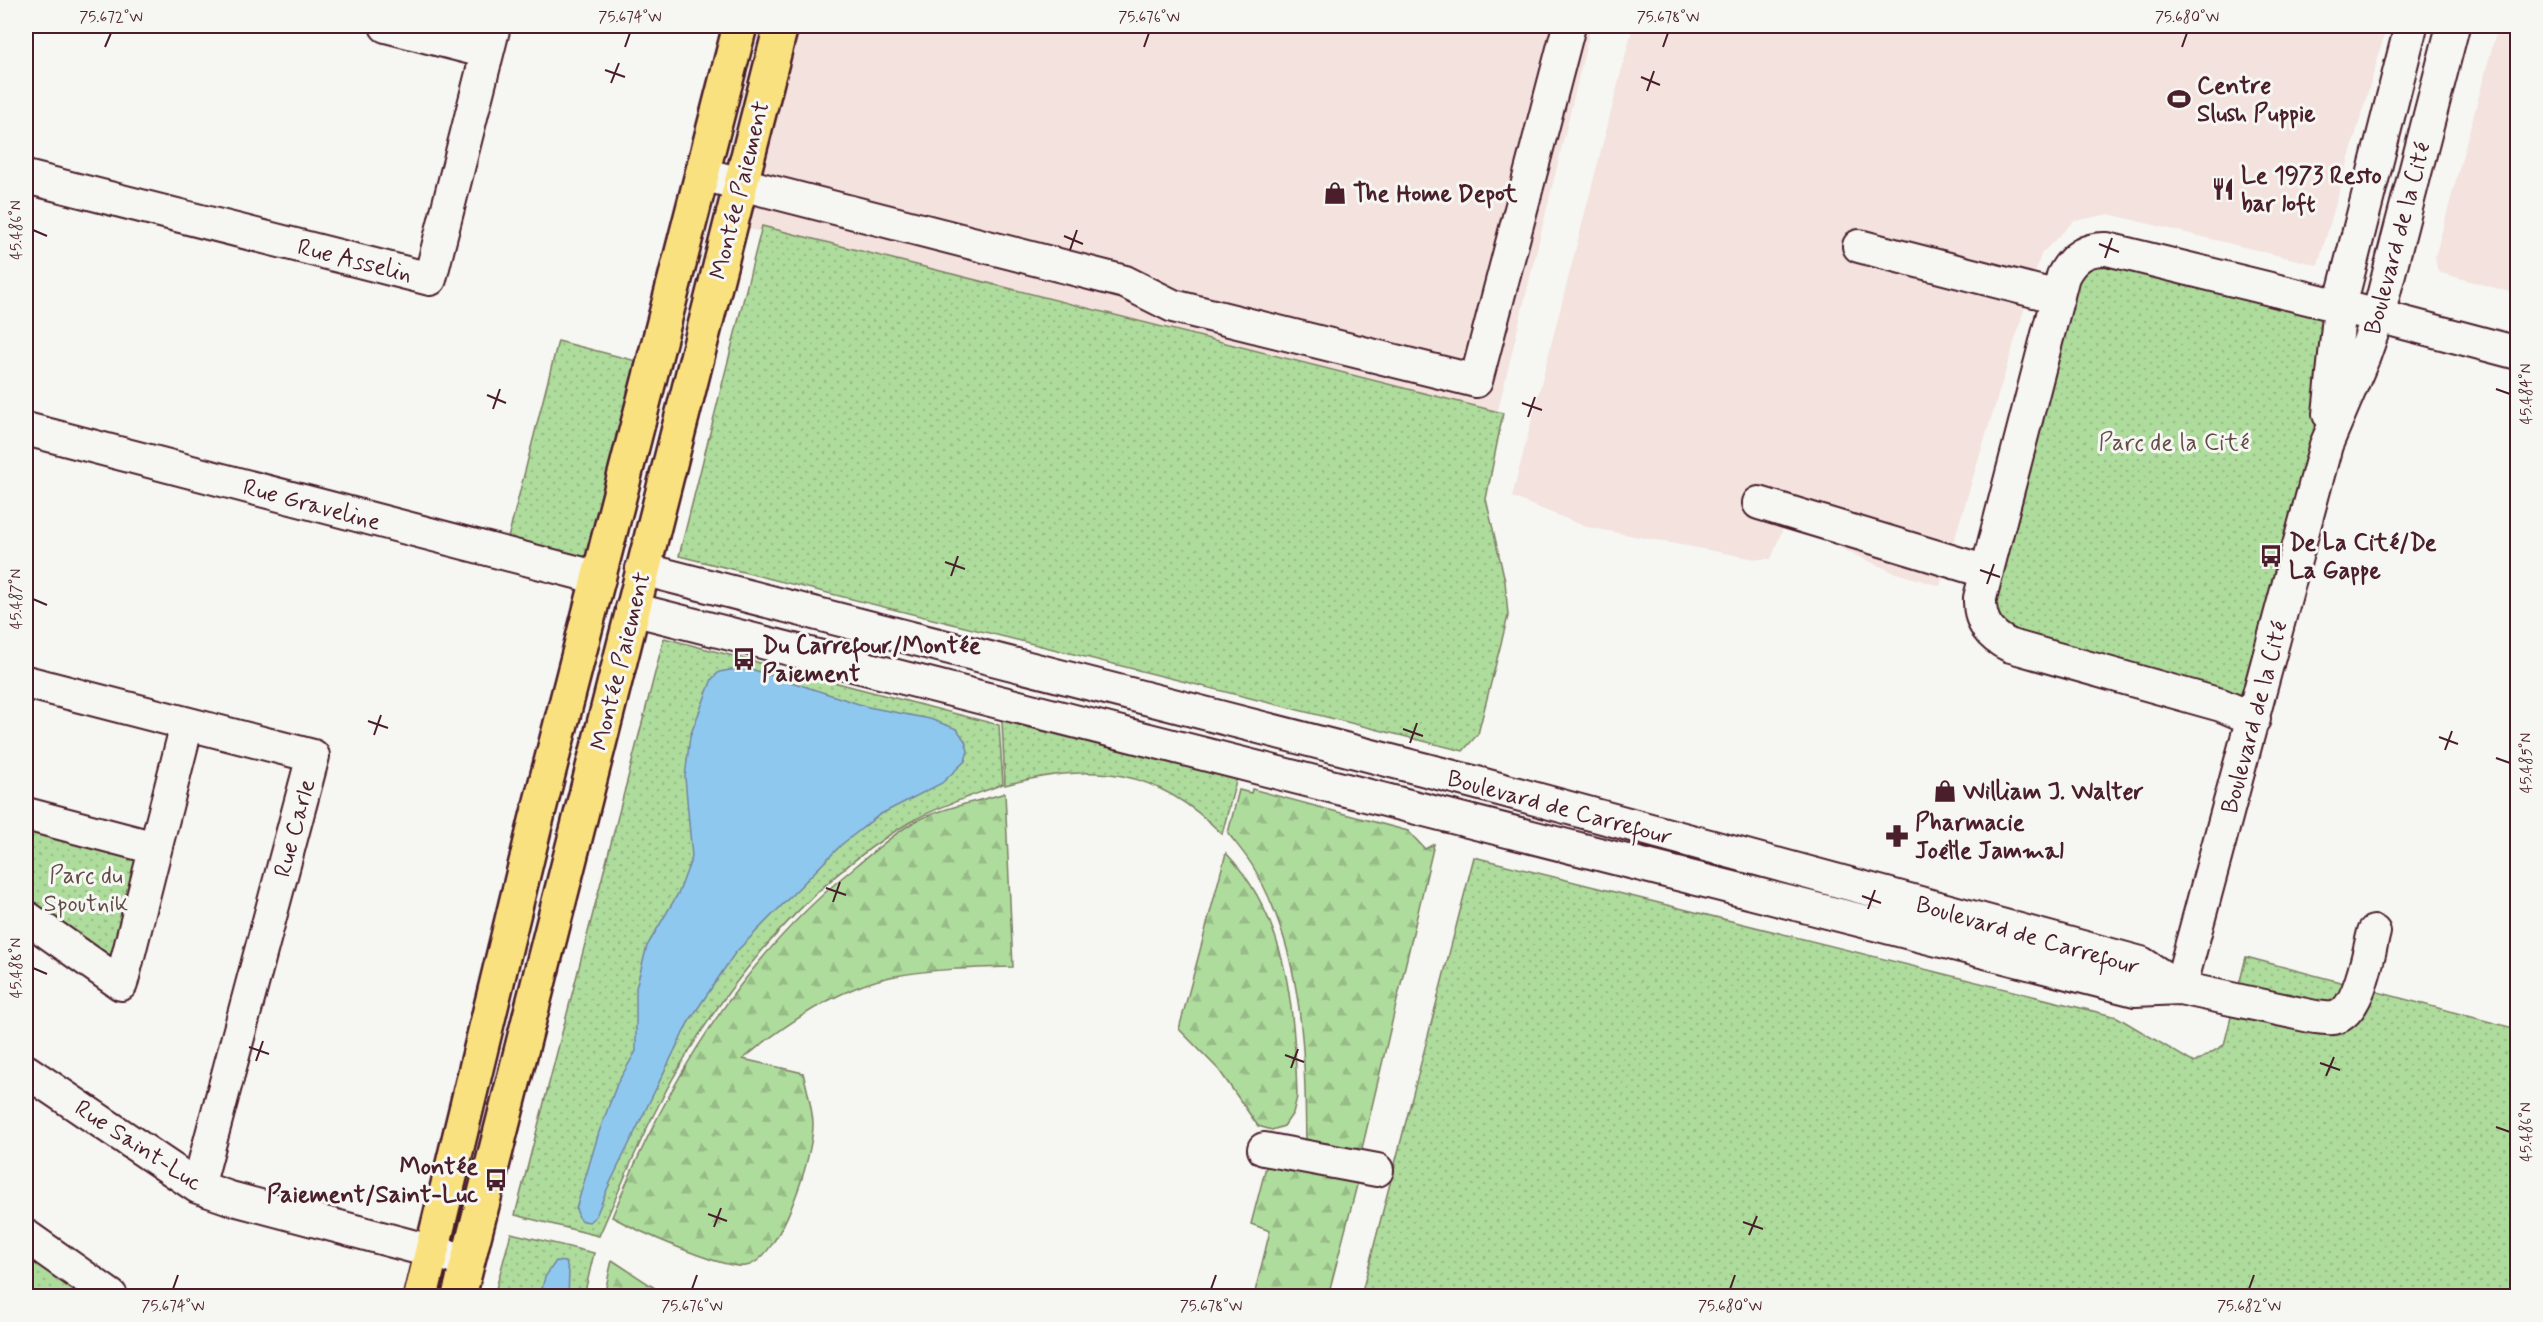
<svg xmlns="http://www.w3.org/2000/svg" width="2543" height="1322" viewBox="0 0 2543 1322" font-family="Mynerve,sans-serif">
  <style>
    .built { fill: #f3e2dd }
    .green { fill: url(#green-dots); stroke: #7c7e64; stroke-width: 1.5 }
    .forest { fill: url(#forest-firs); stroke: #7c7e64; stroke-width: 1.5 }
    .water { fill: #8fc8ee; stroke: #7384a0; stroke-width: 1.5 }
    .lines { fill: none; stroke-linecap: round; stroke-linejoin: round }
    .minor-casing { stroke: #4a1f2b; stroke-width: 36 }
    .major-casing { stroke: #4a1f2b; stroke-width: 38 }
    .minor { stroke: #f6f6f2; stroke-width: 32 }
    .major { stroke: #fae180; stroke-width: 33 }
    .ticks { fill: none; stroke: #4a1f2b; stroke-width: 2 }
    .labels { text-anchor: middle; stroke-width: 6; stroke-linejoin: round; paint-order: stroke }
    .poi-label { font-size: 24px; font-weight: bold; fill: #4a1f2b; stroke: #f6f6f2; text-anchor: start }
    .street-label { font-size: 24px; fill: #4a1f2b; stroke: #f6f6f2 }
    .park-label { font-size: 24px; fill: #634e47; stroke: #f6f6f2 }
    .neatline { fill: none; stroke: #4a1f2b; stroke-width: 2 }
    .ticks-label { font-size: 15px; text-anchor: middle; fill: #4a1f2b }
  </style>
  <defs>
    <pattern id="green-dots" width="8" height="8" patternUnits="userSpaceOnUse" patternTransform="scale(1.5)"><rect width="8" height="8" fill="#aedc9c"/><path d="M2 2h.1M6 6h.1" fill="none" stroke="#97bc87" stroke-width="1.8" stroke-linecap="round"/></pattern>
    <pattern id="forest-firs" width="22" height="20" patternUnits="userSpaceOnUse" patternTransform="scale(1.5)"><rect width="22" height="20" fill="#aedc9c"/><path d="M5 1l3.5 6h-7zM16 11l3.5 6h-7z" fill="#97bc87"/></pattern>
  </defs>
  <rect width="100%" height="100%" fill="#f6f6f2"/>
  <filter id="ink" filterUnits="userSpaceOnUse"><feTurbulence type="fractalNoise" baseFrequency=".0167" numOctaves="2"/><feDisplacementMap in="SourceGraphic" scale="12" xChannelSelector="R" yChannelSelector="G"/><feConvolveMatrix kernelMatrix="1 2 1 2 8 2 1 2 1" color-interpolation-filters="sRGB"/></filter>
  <g filter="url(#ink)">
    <path class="built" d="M781,26H1591L1496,418L730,224Z
      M1633,26H2387L2318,265L2109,214L2074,221L2041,254L1940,586L1893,572L1785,523L1771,559H1756L1587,527L1512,497Z
      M2498,26H2517V294L2438,272L2435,257Z"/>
    <path class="green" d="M762,226L1503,413L1486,499L1505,581L1508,616L1478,734L1463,751L679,556Z
      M2080,255L2340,306L2326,445L2254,719L2011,646L1980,598Z
      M558,341L652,365L599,578L504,554Z
      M664,638L999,725L1003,784C972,796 939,806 910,822C802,886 708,1004 653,1116C633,1155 617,1196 599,1236L515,1215Z
      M1001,701L1241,762L1222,834C1155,767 1093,762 1005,785Z
      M26,814L155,848L121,984L26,917Z
      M1474,857L2117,1017L2194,1063L2224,1045L2246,957L2517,1029V1296H1361Z
      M511,1233L594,1253L584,1296H494Z
      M26,1236L111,1296H26Z"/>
    <path class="forest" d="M1252,789L1408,831L1425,849L1434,844L1361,1153L1306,1148C1305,1052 1304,956 1255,870C1248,857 1237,845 1228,833L1239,790L1251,793Z
      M1005,793L1013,967C972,968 931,969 890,977C837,989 784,1025 743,1059L803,1073C807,1089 812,1107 813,1123C814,1154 780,1262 745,1266C721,1269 636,1230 612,1217C668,1080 740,960 856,866C875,851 896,831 918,820C944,807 977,802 1005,793Z
      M1226,853C1288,918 1295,1011 1297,1097L1293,1113L1284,1126L1272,1130L1258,1126L1219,1070L1179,1029Z
      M1268,1159L1344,1173L1357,1185L1328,1296H1254L1270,1231L1251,1224Z
      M612,1260L667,1296H604Z"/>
    <path class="water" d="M736,669H751L868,707L930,719L957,729L965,741L968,751L965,761L942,783L879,815L841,845L735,953L688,1023L609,1185L596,1216L589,1222L580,1220L576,1209L599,1132L617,1084L636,1051V988L647,946L679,892L692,857L685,777L688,753L690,736L712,679L719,672Z
      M556,1261L566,1262L569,1272L568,1296H540L545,1277Z"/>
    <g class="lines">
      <g class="minor-casing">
        <path id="minor" d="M386,26L487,52
          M702,174L1125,282L1173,306L1476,381L1569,26
          M26,177L430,279L494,26
          M1859,246L2058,297
          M2329,414L2340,306L2411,26
          M26,429L599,578
          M1759,503L1987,572
          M642,569L1477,783L2141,963L2180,988
          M632,609L2135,990L2180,988L2315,1017C2320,1017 2328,1019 2334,1018C2360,1012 2368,954 2374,932
          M26,682L313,756L198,1187
          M2254,719L2221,705L2011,646C1989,636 1979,622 1980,598L2063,276C2073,257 2086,248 2107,249L2340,306L2518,353
          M26,814L155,848
          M26,917L121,984L187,724
          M2180,988L2326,445L2364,356L2378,316L2453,26
          M26,1071L198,1187L230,1198L468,1261
          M1264,1149L1377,1170
          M26,1236L111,1296"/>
      </g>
      <g class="major-casing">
        <path id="major" d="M421,1296L536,821L740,26
          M459,1296L781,26"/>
      </g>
      <use href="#minor" class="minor"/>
      <use href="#major" class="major"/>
    </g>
  </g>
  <path class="ticks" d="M105,47L111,33M625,47L630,33M1144,47L1149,33M1663,47L1668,33M2182,47L2187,33M605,70L625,77M1641,77L1660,85M611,83L619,63M1647,91L1654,71M33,230L47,236M1064,236L1083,244M2099,244L2119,252M1070,250L1077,230M2105,258L2112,238M2496,389L2510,394M487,395L506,403M1522,403L1542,410M493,409L500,389M1528,417L1535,397M945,562L965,569M1980,570L2000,577M951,576L958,556M1987,584L1994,564M33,599L47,605M368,721L388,728M1403,729L1423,736M374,735L381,715M2439,737L2458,744M1410,743L1417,723M2445,750L2452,731M2496,758L2510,763M826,888L846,895M1862,896L1881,903M833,902L840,882M1868,909L1875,890M33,968L47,974M249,1047L269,1054M1285,1055L1304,1062M256,1061L263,1041M2320,1063L2340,1070M1291,1068L1298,1049M2326,1076L2334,1057M2496,1127L2510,1132M708,1214L727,1221M1743,1222L1763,1229M714,1227L721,1208M1749,1235L1757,1216M173,1289L178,1275M692,1289L697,1275M1211,1289L1216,1275M1730,1289L1735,1275M2249,1289L2254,1275"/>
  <defs>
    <g id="stadium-bare" transform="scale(1.8)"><path d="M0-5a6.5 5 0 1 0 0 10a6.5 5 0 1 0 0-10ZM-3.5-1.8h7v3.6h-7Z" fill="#4a1f2b" stroke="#f6f6f2" stroke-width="2.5" paint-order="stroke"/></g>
    <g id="restaurant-bare" transform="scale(1.8)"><path d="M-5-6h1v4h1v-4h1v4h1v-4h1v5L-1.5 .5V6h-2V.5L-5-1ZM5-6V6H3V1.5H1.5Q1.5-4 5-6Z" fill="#4a1f2b" stroke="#f6f6f2" stroke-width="2.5" paint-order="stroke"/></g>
    <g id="shop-bare" transform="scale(1.8)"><path d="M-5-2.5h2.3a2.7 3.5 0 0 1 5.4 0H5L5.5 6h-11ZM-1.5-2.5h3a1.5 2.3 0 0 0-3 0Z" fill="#4a1f2b" stroke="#f6f6f2" stroke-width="2.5" paint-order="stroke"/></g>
    <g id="bus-bare" transform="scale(1.8)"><path d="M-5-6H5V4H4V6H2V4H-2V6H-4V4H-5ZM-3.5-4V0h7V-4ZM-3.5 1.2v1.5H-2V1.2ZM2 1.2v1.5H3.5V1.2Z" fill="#4a1f2b" stroke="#f6f6f2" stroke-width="2.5" paint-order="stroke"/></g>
    <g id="pharmacy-bare" transform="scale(1.8)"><path d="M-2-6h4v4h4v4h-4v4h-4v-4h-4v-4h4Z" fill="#4a1f2b" stroke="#f6f6f2" stroke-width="2.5" paint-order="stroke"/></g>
  </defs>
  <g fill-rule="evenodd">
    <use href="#stadium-bare" x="2179" y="99"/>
    <use href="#restaurant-bare" x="2223" y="189"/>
    <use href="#shop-bare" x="1335" y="193"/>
    <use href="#bus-bare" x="2271" y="556"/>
    <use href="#bus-bare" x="744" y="659"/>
    <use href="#shop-bare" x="1945" y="791"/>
    <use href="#pharmacy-bare" x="1897" y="836"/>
    <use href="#bus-bare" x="496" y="1180"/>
  </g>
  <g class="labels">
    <g class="poi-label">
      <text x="2197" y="93">Centre<tspan x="2197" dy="28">Slush Puppie</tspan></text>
      <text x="2241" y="183">Le 1973 Resto<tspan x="2241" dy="28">bar loft</tspan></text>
      <text x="1353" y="201">The Home Depot</text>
      <text x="2289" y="550">De La Cité/De<tspan x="2289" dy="28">La Gappe</tspan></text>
      <text x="762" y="653">Du Carrefour/Montée<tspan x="762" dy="28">Paiement</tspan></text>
      <text x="1963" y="799">William J. Walter</text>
      <text x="1915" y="830">Pharmacie<tspan x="1915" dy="28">Joëlle Jammal</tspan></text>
      <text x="478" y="1174" text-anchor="end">Montée<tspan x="478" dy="28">Paiement/Saint-Luc</tspan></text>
    </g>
    <g class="street-label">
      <text transform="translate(739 190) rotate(-76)" y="8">Montée Paiement</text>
      <text transform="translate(2397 238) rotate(-75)" y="8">Boulevard de la Cité</text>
      <text transform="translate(355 260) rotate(14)" y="8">Rue Asselin</text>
      <text transform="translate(312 504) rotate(15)" y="8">Rue Graveline</text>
      <text transform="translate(620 661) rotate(-76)" y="8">Montée Paiement</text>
      <text transform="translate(2254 717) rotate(-75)" y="8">Boulevard de la Cité</text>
      <text transform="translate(1560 807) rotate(15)" y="8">Boulevard de Carrefour</text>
      <text transform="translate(294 828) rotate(-75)" y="8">Rue Carle</text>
      <text transform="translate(2028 935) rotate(16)" y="8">Boulevard de Carrefour</text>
      <text transform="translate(139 1145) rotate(33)" y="8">Rue Saint-Luc</text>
    </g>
    <g class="park-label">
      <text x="2174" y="450">Parc de la Cité</text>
      <text x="86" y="883">Parc du<tspan x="86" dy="28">Spoutnik</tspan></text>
    </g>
  </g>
  <rect width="2543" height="1322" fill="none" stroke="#f6f6f2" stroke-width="66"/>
  <rect x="33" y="33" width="2477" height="1256" class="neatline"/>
  <g class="ticks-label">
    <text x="111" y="22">75.672°W</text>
    <text x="630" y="22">75.674°W</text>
    <text x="1149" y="22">75.676°W</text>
    <text x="1668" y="22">75.678°W</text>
    <text x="2187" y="22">75.680°W</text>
    <text transform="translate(16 230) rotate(-90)" y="5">45.486°N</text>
    <text transform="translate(2526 394) rotate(-90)" y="5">45.484°N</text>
    <text transform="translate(16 599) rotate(-90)" y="5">45.487°N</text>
    <text transform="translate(2526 763) rotate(-90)" y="5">45.485°N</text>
    <text transform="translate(16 968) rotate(-90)" y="5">45.488°N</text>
    <text transform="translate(2526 1132) rotate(-90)" y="5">45.486°N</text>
    <text x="173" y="1311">75.674°W</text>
    <text x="692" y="1311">75.676°W</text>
    <text x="1211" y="1311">75.678°W</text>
    <text x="1730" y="1311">75.680°W</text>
    <text x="2249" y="1311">75.682°W</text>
  </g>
</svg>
